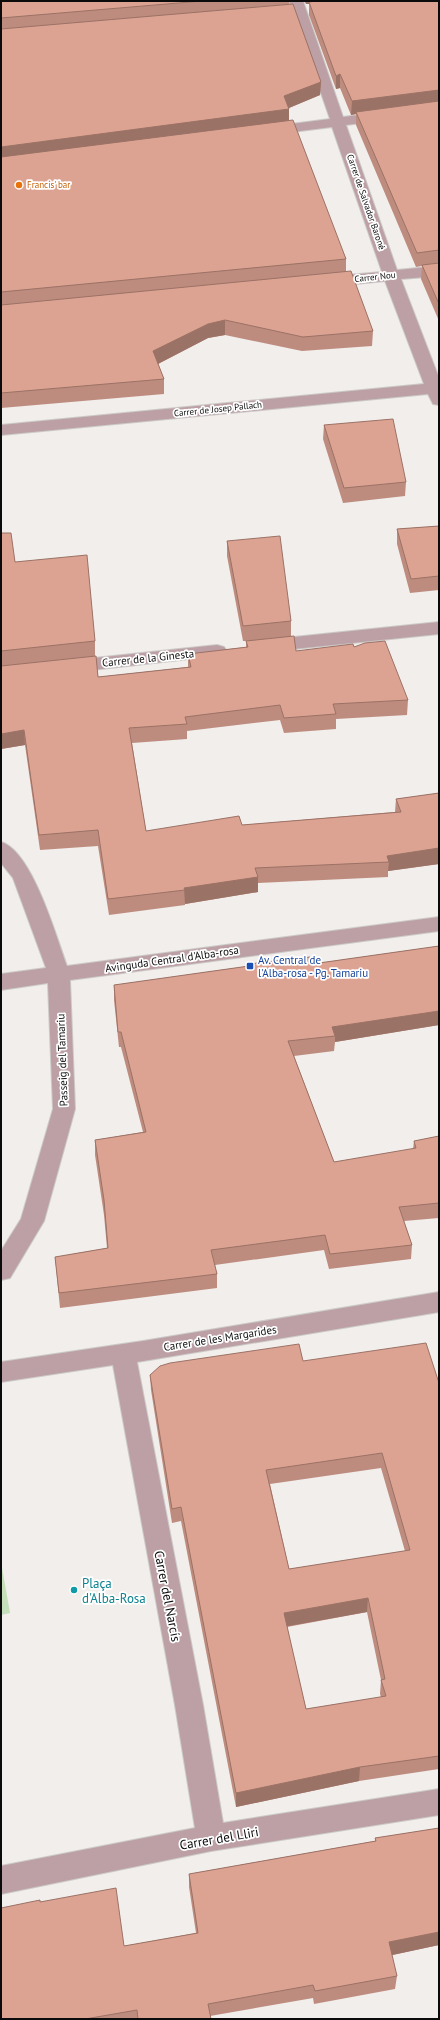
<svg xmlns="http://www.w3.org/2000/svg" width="440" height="2020" viewBox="0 0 440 2020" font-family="'PT Sans',sans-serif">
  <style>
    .green { fill: #c3e0bb }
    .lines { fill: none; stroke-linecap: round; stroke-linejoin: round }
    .street-casing { stroke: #cccac8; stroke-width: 2 }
    .street { fill: #bca0a5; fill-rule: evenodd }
    .wall { fill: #be8c7e; fill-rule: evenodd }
    .shaded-wall { fill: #9b7266 }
    .building { fill: #dda392; stroke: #9b7266; fill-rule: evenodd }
    .food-dot { fill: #e8710a; stroke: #fff; stroke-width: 1.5 }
    .transit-dot { fill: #1a4fb4; stroke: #fff; stroke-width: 1.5 }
    .culture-dot { fill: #0f9aa8; stroke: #fff; stroke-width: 1.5 }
    .labels { text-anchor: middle; stroke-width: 3.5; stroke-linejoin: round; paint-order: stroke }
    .far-food-label { font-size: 9px; fill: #c56008; stroke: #fff; text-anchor: start }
    .far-street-label { font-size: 9px; fill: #0c0b0b; stroke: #fff }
    .street-label { font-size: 11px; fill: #0c0b0b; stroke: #fff }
    .transit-label { font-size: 11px; fill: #164399; stroke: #fff; text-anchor: start }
    .near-culture-label { font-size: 13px; fill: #0d838f; stroke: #fff; text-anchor: start }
    .near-street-label { font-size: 13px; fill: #0c0b0b; stroke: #fff }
  </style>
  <rect width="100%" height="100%" fill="#f1eeec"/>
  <path class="green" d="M1,1562L10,1613L1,1615Z"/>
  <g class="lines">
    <g class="street-casing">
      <path id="street" d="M289,1H303L343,117L439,105V113L346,125L397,270L439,266V276L401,279L439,378V405L433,404L428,394L1,435V425L424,384L385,281L325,287L319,285L317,282L319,279L325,277L382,272L332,127L268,135L263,134L261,131L263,128L268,127L330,119Z
        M439,622V634L265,652L258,650L256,646L258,642L265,640Z
        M217,645L224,647L227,651L224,655L66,673L59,671L56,667L59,663L66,661Z
        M1,842C32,851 56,936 67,966L439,917V931L70,980L75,1109L44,1221L10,1278L1,1280V1251L21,1219L53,1109L48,983L1,990V974L46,968L13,878L1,863Z
        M439,1292V1312L137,1362L203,1705L223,1823L439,1789V1815L211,1851L1,1894V1866L195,1828L175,1705L113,1365L1,1382V1362L143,1341Z"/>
    </g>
    <use href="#street" class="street"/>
  </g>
  <path class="wall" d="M1,1H289V5L321,82L320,95L289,108V120L346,259V272L373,331L372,346L302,351L225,335L208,338L158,364L164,379V394L1,408Z
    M304,1H439V321L421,279L422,266L416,267L356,125V114L351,115L340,88L336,89L309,15V4H306Z
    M324,425L406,482L405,496L343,503L323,439Z
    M439,526V590L410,593L397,544V529Z
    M1,533L15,562L95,641V656L98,677L188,667V654L246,647V641H243L227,556V541L291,621V636L296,651L354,647L408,700L407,715L336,719V729L284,733L280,720L187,731V739L132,743L146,831L242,825L395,812L396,799L439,793V864L388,871V877L258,883V892L185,904V905L109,915L98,846L40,850L25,745L1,749Z
    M439,946V1025L335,1042L334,1051L294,1056L334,1162L413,1149L414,1141L439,1136V1218L404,1221L412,1245L411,1259L329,1269L324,1250L215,1265L217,1274V1288L60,1308L55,1257L107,1248L104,1215L95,1155V1140L143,1132L121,1047H119L114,1000V985L249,966V964H312Z
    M303,1361L439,1383V1769L359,1781L236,1807L181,1521L172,1523L151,1390L150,1375ZM381,1468L405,1551L289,1569L270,1484ZM367,1612L381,1680L380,1694L381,1697L306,1709L287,1627Z
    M439,1828V1945L392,1955L397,1976L395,1989L314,2004L313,1998L210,2016L211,2019H1L40,1902L124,1946L196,1933L189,1887V1874L375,1841V1838Z"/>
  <path class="shaded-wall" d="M306,1H334L309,2V4H306Z
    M340,74V88L336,89V76Z
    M321,82L320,95L284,110V96Z
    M439,90V104L356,112V114L351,115L352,101Z
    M289,109V123L1,160V147Z
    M225,320V335L208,338L154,366L153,351L208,324Z
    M24,730L25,745L1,749V734Z
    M439,848V864L388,871L389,862L387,856Z
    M258,877V892L185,904L184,888Z
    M439,1011V1025L335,1042V1036L332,1027Z
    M368,1598L367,1612L283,1627L284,1613Z
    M360,1767L359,1781L236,1807V1793Z
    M439,1932V1945L388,1956L389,1942Z"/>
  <path class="building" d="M1,1H202L1,18Z
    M317,1H439V90L352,101L340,74L336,76L309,2Z
    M293,4L321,82L284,96L289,109L1,147V29Z
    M439,101V250L417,253L356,112Z
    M293,120L346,259L1,292V157Z
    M439,263V304L422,265Z
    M351,271L373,331L303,337L225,320L208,324L153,351L164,379L1,393V305Z
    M393,419L406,482L344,488L324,425Z
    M439,526V576L411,579L397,529Z
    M1,533H11L15,562L87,555L95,641L1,651Z
    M280,536L291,621L243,626L227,541Z
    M294,636L296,651L353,644L354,647L365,643L385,641L408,700L333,704L336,714L284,718L280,705L185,717L187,724L129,728L146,831L239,816L242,825L401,812L396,799L439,793V848L387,856L389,862L255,868L258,877L184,888L185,890L108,899L98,830L39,835L24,730L1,734V666L96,656L98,677L191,667L188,654L248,647L246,641Z
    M439,946V1011L332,1027L335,1036L288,1041L334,1162L416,1148L414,1141L439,1136V1203L399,1207L412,1245L330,1254L325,1235L211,1250L217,1274L59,1293L55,1257L108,1248L104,1200L95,1140L146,1132L121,1032H118L114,985L249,966V964L310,957L312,964Z
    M426,1343L439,1383V1756L360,1767L236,1793L181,1507L172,1509L150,1375L160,1366L170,1363L299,1344L303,1361ZM382,1453L410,1550L289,1569L266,1470ZM368,1598L385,1679L381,1680L386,1696L306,1709L284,1613Z
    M439,1828V1932L389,1942L397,1976L315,1991L313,1985L208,2004L211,2019H138L137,2010L85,2019H1V1908L40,1900V1902L116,1888L124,1946L198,1933L189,1874L376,1841L375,1838Z"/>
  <circle class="food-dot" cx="19" cy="185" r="4"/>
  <rect class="transit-dot" x="246" y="962" width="8" height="8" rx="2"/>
  <circle class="culture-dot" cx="74" cy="1590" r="4"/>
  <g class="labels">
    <g class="far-food-label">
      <text x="27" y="188">Francis' bar</text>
    </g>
    <g class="far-street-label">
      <text transform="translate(366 202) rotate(71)" y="3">Carrer de Salvador Baroné</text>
      <text transform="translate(375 277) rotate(-6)" y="3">Carrer Nou</text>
      <text transform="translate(218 409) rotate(-6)" y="3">Carrer de Josep Pallach</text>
    </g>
    <g class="street-label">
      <text transform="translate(148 658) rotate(-6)" y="4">Carrer de la Ginesta</text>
      <text transform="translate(172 959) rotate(-8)" y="4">Avinguda Central d'Alba-rosa</text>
      <text transform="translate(62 1060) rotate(-92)" y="4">Passeig del Tamariu</text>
      <text transform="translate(220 1338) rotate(-9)" y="4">Carrer de les Margarides</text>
    </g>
    <g class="transit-label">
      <text x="258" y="964">Av. Central de<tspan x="258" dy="13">l'Alba-rosa - Pg. Tamariu</tspan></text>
    </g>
    <g class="near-culture-label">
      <text x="82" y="1588">Plaça<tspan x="82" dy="15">d'Alba-Rosa</tspan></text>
    </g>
    <g class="near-street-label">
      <text transform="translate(168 1596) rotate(79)" y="5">Carrer del Narcís</text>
      <text transform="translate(219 1838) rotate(-10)" y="5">Carrer del Lliri</text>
    </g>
  </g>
  <rect width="440" height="2020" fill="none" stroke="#0c0b0b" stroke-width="4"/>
</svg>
